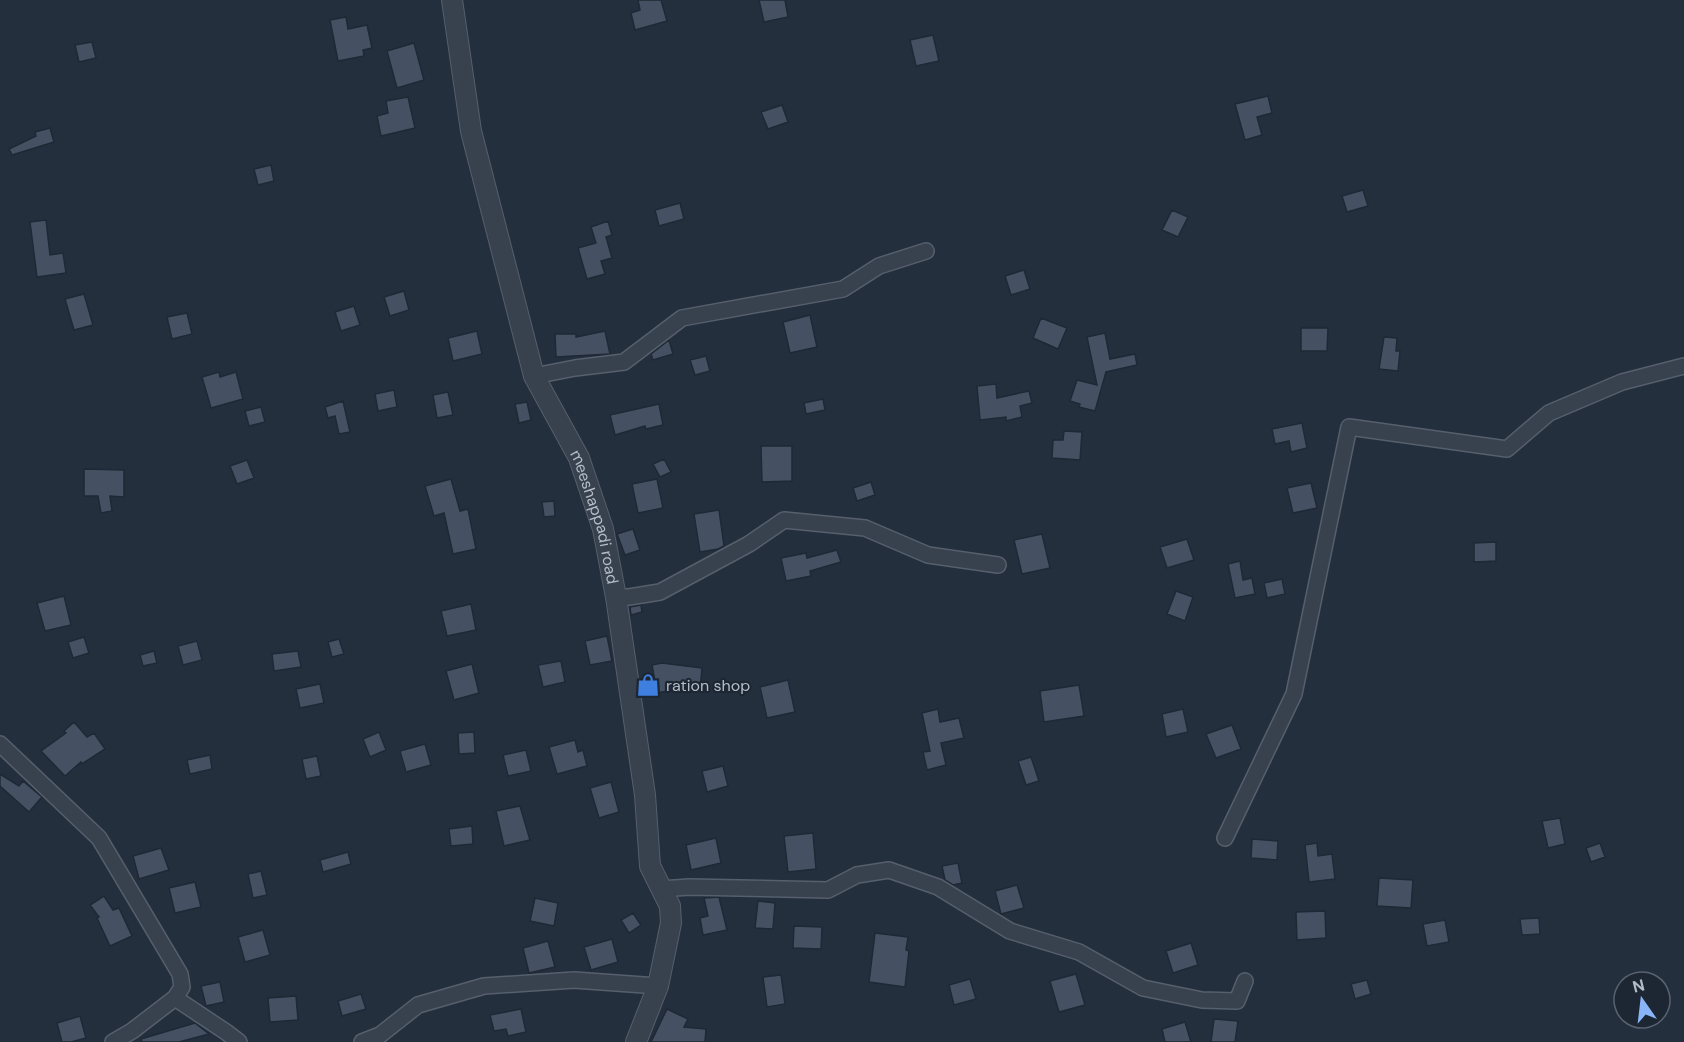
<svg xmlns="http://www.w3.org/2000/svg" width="1684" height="1042" viewBox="0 0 1684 1042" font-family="'DM Sans',sans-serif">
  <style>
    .building { fill: #455162; stroke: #1f2835; stroke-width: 1.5 }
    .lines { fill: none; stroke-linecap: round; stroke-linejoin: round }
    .minor-casing { stroke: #565f6c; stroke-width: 18 }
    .tertiary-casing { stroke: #565f6c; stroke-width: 22 }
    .minor { stroke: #38414e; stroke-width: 15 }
    .tertiary { stroke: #38414e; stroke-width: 20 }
    .labels { text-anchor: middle; stroke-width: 4.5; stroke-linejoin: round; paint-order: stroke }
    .street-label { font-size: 16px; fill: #b4bcc9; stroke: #1d2633 }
    .poi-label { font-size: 16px; fill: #b4bcc9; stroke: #1d2633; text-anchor: start }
  </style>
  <rect width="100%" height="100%" fill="#242f3e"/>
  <path class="building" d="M638,0H661L667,21L635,30L631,13L640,10Z
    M759,0H785L788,17L764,22Z
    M346,17L348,29L367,25L372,48L363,50L364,56L338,61L330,20Z
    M933,35L939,61L916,66L910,40Z
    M92,42L96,58L79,62L75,45Z
    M414,43L424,80L397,88L387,51Z
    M1268,96L1272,113L1257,117L1262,135L1245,140L1235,104Z
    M408,97L415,128L381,136L377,116L388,113L386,101Z
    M782,105L788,122L768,129L761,112Z
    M50,128L54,142L12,155L9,149L36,136L35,132Z
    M271,165L274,181L258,185L254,169Z
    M1363,190L1368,206L1347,212L1342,196Z
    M680,203L684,219L659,226L655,210Z
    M1172,210L1188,217L1178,237L1162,230Z
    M46,220L50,255L63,253L66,273L37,277L30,222Z
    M608,221L612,235L606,237L612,258L601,261L605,274L587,279L578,248L596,243L591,227Z
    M1024,270L1030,289L1011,295L1005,276Z
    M404,291L409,310L390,316L384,297Z
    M84,294L93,325L74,330L65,299Z
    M354,306L360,325L341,331L335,312Z
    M187,313L192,334L172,339L167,317Z
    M810,315L817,347L790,353L783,322Z
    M1041,318L1067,328L1058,349L1033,338Z
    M1301,328H1328L1327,351H1301Z
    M477,331L482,354L453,361L448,338Z
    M605,331L610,354L556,357L555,334H576V337Z
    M1105,333L1110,359L1135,354L1137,365L1106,372L1095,411L1079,407L1080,404L1070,401L1077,380L1097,385L1087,337Z
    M1384,337L1397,338L1396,351H1400L1398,371L1379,369Z
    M669,340L673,354L653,360L651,354Z
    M706,356L710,371L695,375L690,360Z
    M219,372L220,377L236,372L243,399L211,408L202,377Z
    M996,384L997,398L1029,391L1032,403L1020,406L1022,417L1006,421V417L980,420L977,386Z
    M394,390L397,407L378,411L375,394Z
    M448,392L453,415L437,418L433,395Z
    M823,399L825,410L806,414L804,403Z
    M343,401L350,432L339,434L335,416L328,418L325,407Z
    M527,402L531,420L519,423L515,404Z
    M659,404L663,425L646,429L645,426L615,435L610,415Z
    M261,407L265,422L249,426L245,411Z
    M1302,423L1307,448L1291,452L1289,441L1275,444L1272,429Z
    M1064,431L1082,432L1080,460L1052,458L1053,440H1063Z
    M761,446H792V481L762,482Z
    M664,459L671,472L660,477L653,464Z
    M247,460L254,478L237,484L230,466Z
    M84,469L124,470V497L110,496L112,511L101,513L98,496H84Z
    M451,479L460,511L468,509L476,549L453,554L444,513L434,516L425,486Z
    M657,479L663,508L638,513L632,484Z
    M871,482L875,495L857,501L853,488Z
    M1311,483L1317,508L1293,513L1287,488Z
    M554,501L555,516L544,517L542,502Z
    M719,510L724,546L718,549L700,552L694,514Z
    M633,529L640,550L625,555L617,534Z
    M1042,534L1050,568L1022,574L1014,540Z
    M1187,539L1194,560L1167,568L1160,547Z
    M1496,542V561L1474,562V543Z
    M837,550L841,562L810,571L811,576L786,581L781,558L806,553L807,558Z
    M1240,561L1243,580L1252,578L1255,594L1235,598L1228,564Z
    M1282,579L1285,594L1267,598L1264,583Z
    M1176,591L1193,597L1185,621L1167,614Z
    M64,596L71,625L45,631L37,603Z
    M471,604L476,630L447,636L441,611Z
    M641,605L642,612L631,615L630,607Z
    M607,636L612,661L590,665L585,641Z
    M84,637L89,653L73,658L68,642Z
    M339,639L344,654L332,657L328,642Z
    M197,641L202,660L183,665L178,646Z
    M154,651L157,663L143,666L140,655Z
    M298,651L301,667L274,671L272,654Z
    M561,661L565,682L543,687L538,665Z
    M662,663L702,668L700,692L678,689L657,693L652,665Z
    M472,664L479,693L454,700L446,671Z
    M788,680L795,712L767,718L760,687Z
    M320,684L324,703L300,708L296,689Z
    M1079,685L1084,716L1044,722L1040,691Z
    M938,709L940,722L959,718L964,738L941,743L946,765L927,770L923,752L930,751L922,713Z
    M1183,709L1188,732L1166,737L1162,714Z
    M74,722L87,737L94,733L105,749L82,764L81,762L65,776L41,751L66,733L64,731Z
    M1232,725L1241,749L1216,758L1206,734Z
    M379,732L386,750L370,757L363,739Z
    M474,732L475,753L459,754L458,733Z
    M575,740L578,752L583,750L587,766L557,774L549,747Z
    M425,744L431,765L406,772L400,751Z
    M526,750L531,771L508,776L503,755Z
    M210,755L212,769L190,774L187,760Z
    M317,756L321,776L306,779L302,759Z
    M1031,757L1039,781L1026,785L1018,761Z
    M723,766L728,786L707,792L702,771Z
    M0,774L19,786L23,781L42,797L29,812L0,786Z
    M611,782L619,812L599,818L590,788Z
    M520,806L530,840L504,846L496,811Z
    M1560,818L1565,844L1548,848L1542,821Z
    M472,826L473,844L451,846L449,829Z
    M813,833L816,869L788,872L784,836Z
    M716,838L721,863L691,870L686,845Z
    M1252,839L1278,841L1277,860L1251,858Z
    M1317,843L1318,856L1332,854L1335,879L1309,882L1305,845Z
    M1600,843L1605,857L1591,862L1586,848Z
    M161,848L169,870L139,879L133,856Z
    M348,852L351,864L323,872L320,860Z
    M958,863L962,883L953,885L945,880L942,866Z
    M261,871L267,895L253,898L248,874Z
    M1379,878L1413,880L1411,908L1377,906Z
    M195,882L201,907L175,913L169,888Z
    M1017,885L1024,908L1001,914L995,891Z
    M104,896L113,910L119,908L132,936L110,946L97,918L99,917L90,905Z
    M719,897L727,930L703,935L700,918L708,916L704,898Z
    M535,898L558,903L554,926L530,921Z
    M758,901L775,903L773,929L755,928Z
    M1325,911L1326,938L1297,940L1296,912Z
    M633,913L641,925L629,933L621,920Z
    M1539,918L1540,934L1522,935L1520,919Z
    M1445,920L1449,942L1427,946L1423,924Z
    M794,926L822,927L821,949L793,948Z
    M263,930L270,955L245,962L238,937Z
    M875,933L908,937L906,950L909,951L905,987L869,982Z
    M612,939L618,962L591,970L584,947Z
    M548,941L555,967L529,973L523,948Z
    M1191,943L1198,965L1173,973L1166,951Z
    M1076,974L1085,1005L1059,1012L1050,981Z
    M781,975L785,1004L767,1007L763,977Z
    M970,979L976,999L954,1005L949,985Z
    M1367,980L1371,994L1355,999L1351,984Z
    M220,982L224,1002L206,1006L201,986Z
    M361,994L366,1009L342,1016L338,1001Z
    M296,996L298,1020L270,1022L268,998Z
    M521,1009L526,1032L508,1036L506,1029L494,1031L490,1015Z
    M667,1009L688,1019L684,1027L706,1029L705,1042H651Z
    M80,1016L86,1038L71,1042H62L57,1023Z
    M1214,1019L1238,1021L1235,1042H1211Z
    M1185,1022L1191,1042H1165L1162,1029Z
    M195,1023L209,1034L179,1042H142L141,1039Z"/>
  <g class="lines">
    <g class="minor-casing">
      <path id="minor" d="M534,376L575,368L624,362L682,318L843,289L879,266L926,251
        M616,597H629L660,592L749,544L784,520L865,528L928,555L998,565
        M0,744L99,838L180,974L182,987L175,998
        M1225,838L1294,694L1349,427L1507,449L1549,413L1622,382L1684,366
        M661,889L689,887L828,890L857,875L889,870L938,887L1010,931L1079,952L1143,988L1202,1000L1237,1001L1245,981
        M113,1042L132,1031L175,998L226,1032L239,1042
        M362,1042L380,1035L418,1005L484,986L574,980L658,986"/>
    </g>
    <g class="tertiary-casing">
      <g id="tertiary">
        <path id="s1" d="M452,0L471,131L534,376L579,458L603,529L616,597L645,795L650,866L670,906L671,923L658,986L636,1042"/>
      </g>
    </g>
    <use href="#minor" class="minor"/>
    <use href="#tertiary" class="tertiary"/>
  </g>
  <defs>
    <g id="shop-bare" transform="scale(1.8)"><path d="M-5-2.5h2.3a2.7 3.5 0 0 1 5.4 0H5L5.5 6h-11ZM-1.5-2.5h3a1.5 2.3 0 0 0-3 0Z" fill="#3f7fe0" stroke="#1d2633" stroke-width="2.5" paint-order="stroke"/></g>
  </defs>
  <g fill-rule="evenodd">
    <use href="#shop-bare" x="648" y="685"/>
  </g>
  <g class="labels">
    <g class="street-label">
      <text dy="6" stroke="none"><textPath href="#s1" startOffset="540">meeshappadi road</textPath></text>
    </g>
    <g class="poi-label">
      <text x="666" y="691">ration shop</text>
    </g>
  </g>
  <g transform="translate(1642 1000) rotate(346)"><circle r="28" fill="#1d2633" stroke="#59626f" stroke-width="1.5"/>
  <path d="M0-4.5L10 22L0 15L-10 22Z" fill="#8ab4f8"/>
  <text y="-9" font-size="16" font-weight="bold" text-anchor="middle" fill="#b4bcc9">N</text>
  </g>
</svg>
